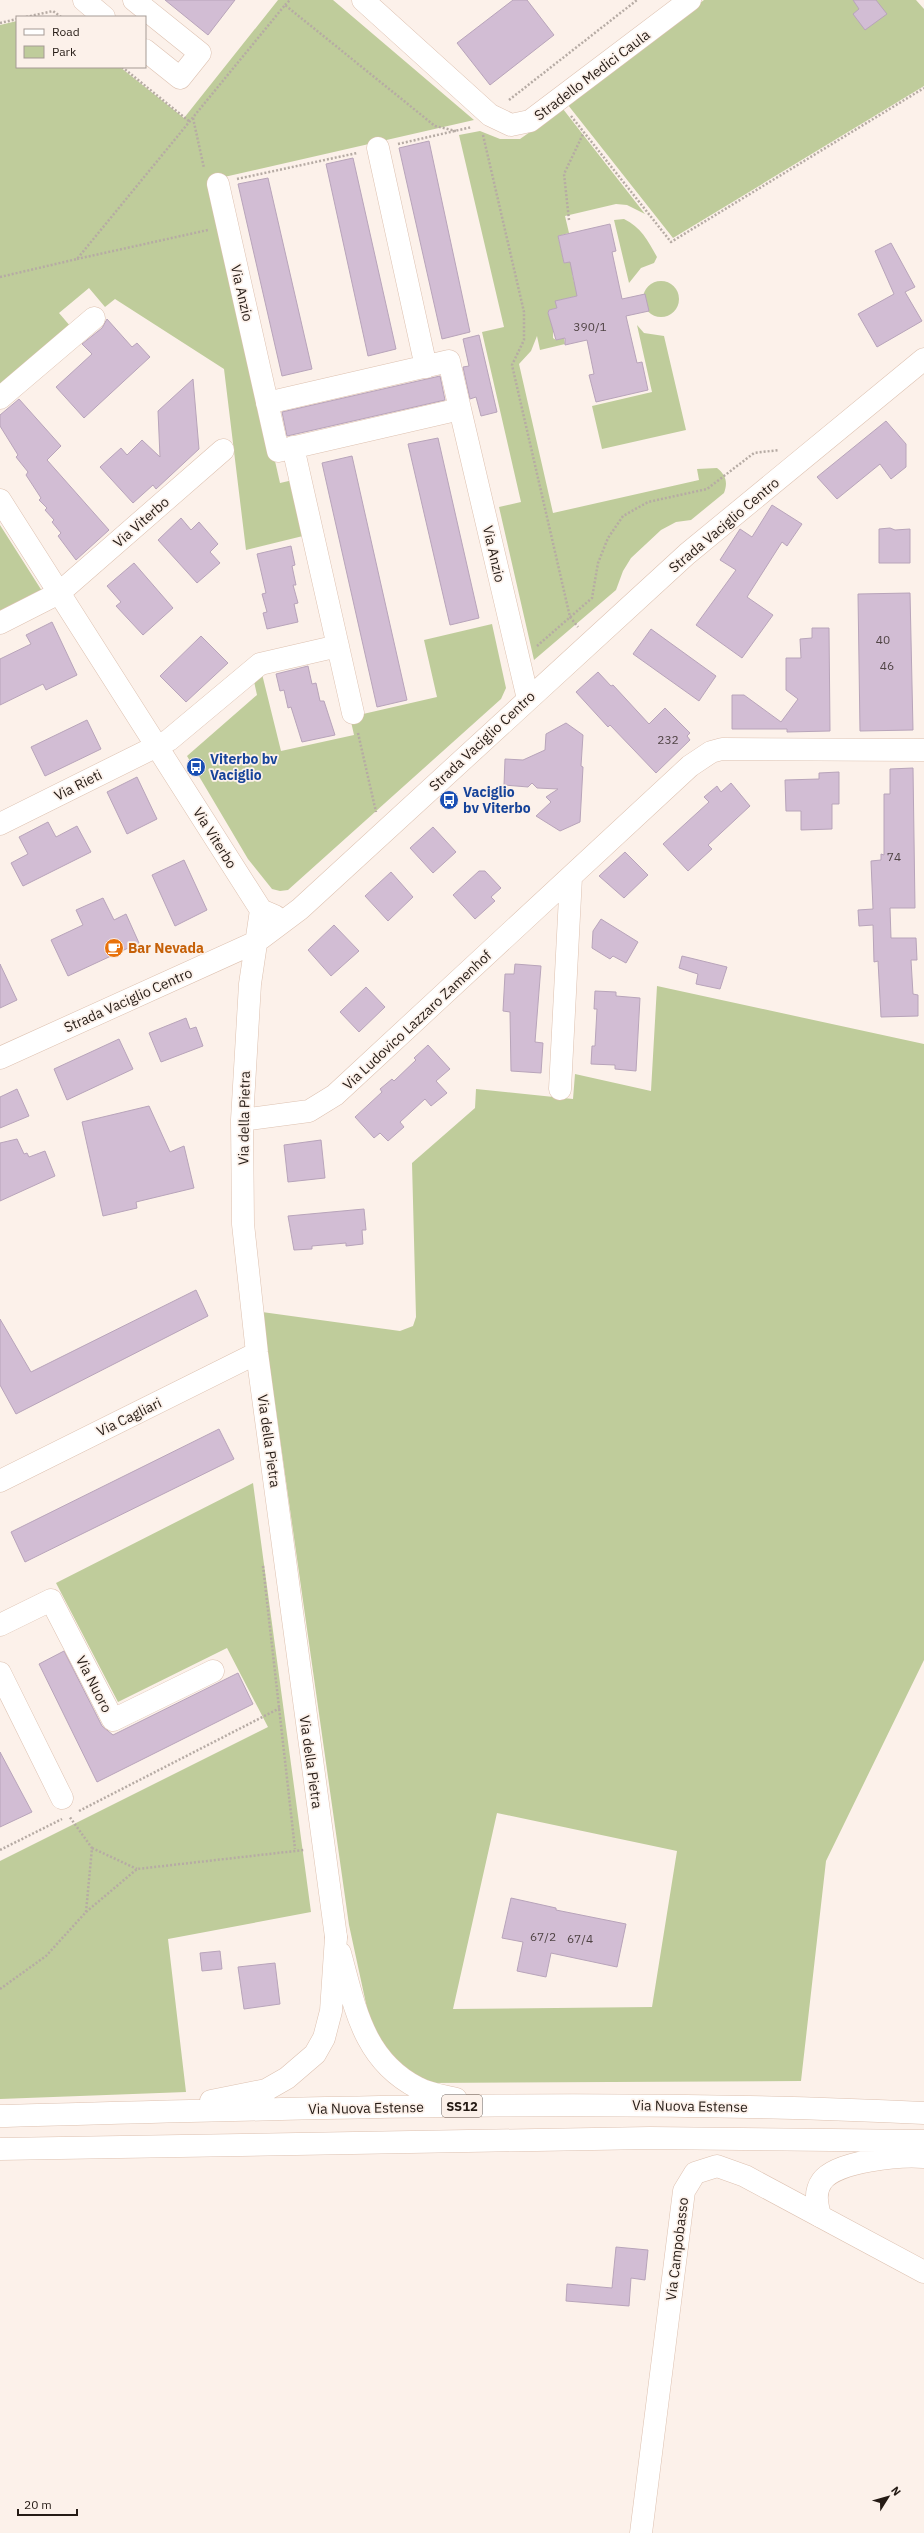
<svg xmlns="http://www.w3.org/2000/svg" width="924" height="2533" viewBox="0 0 924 2533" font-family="'IBM Plex Sans',sans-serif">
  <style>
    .green { fill: #bfcc9b; fill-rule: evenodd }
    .building { fill: #d2bdd4; stroke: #b8a4ba }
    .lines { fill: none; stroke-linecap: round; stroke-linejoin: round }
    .minor-casing { stroke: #ddc1b0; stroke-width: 23 }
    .highway-casing { stroke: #ddc1b0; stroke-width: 23 }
    .path { stroke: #b6aba4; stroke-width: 2.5; stroke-dasharray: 2 2; stroke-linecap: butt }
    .minor { stroke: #fff; stroke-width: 22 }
    .highway { stroke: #fff; stroke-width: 22 }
    .labels { text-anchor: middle; stroke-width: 3.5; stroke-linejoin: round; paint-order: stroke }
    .number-label { font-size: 12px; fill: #504445 }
    .shield { fill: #fcf1ea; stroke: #665b55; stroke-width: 1 }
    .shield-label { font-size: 13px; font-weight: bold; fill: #251b15 }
    .street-label { font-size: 14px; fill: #251b15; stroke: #fcf1ea }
    .transit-label { font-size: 14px; font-weight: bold; fill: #164399; stroke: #fcf1ea; text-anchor: start }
    .food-label { font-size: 14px; font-weight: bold; fill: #c56008; stroke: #fcf1ea; text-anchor: start }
  </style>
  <rect width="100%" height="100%" fill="#fcf1ea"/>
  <path class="green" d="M278,0H333L474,120L211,180L280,483L293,480L307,535L246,550L224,369L115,299L105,307L89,288L59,313L71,327L0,388V25L17,21V67H120L184,118Z
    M704,0H916L924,9V86L673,238L568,105Z
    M563,109L645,214L627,205L616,204L565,216L569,233L558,236L564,263L573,261L576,272L572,273L574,282L578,281L581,295L556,301L557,308L549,310L548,313L553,327V338L556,340L564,338L565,344L540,350L537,336L531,351L519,364L553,513L699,480L697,469L717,468C726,475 728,482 724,493L691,520L676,522L661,530L631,558L623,571L616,590L534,660L499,507L521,502L482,332L504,327L459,135L480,131L500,139H520Z
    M624,219C641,227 648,241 657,257L654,263L641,268L629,283L614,220Z
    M643 299a18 18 0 1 1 36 0a18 18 0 1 1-36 0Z
    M637,325L644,333L664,336L686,430L602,449L592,406L652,392Z
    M0,525L42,591L0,612Z
    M492,624L506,688L501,699L288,890L280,891L272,889L248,859L187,756L257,695L253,677L262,674L281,751L354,735L350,717L437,697L424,640Z
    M657,986L924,1044V1660L826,1861L801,2081L424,2083L397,2065L370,2022L349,1925L262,1312L400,1331L413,1326L416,1317L412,1163L475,1108L476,1089L573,1099L575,1074L651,1091ZM497,1813L677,1851L652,2007L453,2009Z
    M253,1483L311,1912L168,1939L186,2092L0,2099V1861L268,1727L227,1648L118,1702L56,1583Z"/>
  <path class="building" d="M165,0H235L208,35Z
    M513,0H527L554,35L490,85L457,43Z
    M853,0H876L887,14L865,30L853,14L859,9Z
    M429,141L470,332L442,339L399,148Z
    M353,158L396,349L368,356L326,164Z
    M268,178L312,369L282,376L238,184Z
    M610,224L616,251L612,252L622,299L645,294L649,311L626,316L637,363L642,362L648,390L596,402L589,375L594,374L587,340L565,345V338L556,340L548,313L549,310L557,308L555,301L577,296L570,262L564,263L558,236Z
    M891,243L915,287L905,292L922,321L877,347L858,314L894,294L875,251Z
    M107,319L132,347L137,343L150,357L84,418L56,387L92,354L82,344L102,328Z
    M479,335L497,412L481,416L476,397L470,399L463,367L469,366L463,339Z
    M440,376L445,400L287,436L282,412Z
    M193,379L199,449L156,489L153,485L133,503L100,467L121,448L127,455L142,440L160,457L158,411Z
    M19,399L61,446L47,460L109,530L76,560L58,536L61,533L52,522L54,520L45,510L47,508L39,500L41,498L26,475L28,472L16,457L18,455L0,426V415Z
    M886,421L906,444V467L891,479L880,464L837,499L817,477Z
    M438,438L479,618L450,625L408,444Z
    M352,456L407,700L377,707L322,463Z
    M772,505L802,524L787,546L782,542L747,597L773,615L742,658L696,625L736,570L720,560L740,529L752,537Z
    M181,518L191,530L199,522L218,544L210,552L220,563L197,583L158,540Z
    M890,528L895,530L910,529V563H879V529Z
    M291,546L295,565L292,566L296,585H293L298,603L294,604L298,622L267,629L263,613L267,612L262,594L266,593L257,554Z
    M134,563L173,608L143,635L116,606L121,602L107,586Z
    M910,593L913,730L860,731L858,594Z
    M52,622L77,675L46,690L43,684L0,705V659L31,644L26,635Z
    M812,628H829L830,731L787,732V729H732V695H744L781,722L798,699L786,690V658H801L800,639L812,638Z
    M651,629L716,676L699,701L633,654Z
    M201,636L228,663L186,702L160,676Z
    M308,666L312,684L316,683L320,701H324L335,735L302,742L291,707L288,708L284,690L280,691L276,674Z
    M598,672L611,686L613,685L649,724L665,708L690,733L687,736L690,740L656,773L610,725L608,727L576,692Z
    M87,720L101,749L45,776L31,747Z
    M566,723L583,735L581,766L583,767L580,822L560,831L536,816L551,802L546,797L558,789L537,788L532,783L528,787L504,785L505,759L523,760L545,750L546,734Z
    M913,768L915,908H890L891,938H916L917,960H911L913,994L918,995V1016L881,1017L878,961L874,962L873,925L859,926L858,910L873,909L871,861L881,860V854L884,855V794H890V769Z
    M839,772V804H832V829L801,830V811H786L785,780L819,779V773Z
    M137,777L157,819L127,834L107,792Z
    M731,783L750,806L708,845L712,849L688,871L663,844L709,802L704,797L717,786L721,792Z
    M48,822L56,837L77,826L91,852L23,886L11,863L28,854L19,837Z
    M433,827L456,852L433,873L410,848Z
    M625,852L648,875L624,898L599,876Z
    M184,860L207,910L175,926L152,875Z
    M479,871H485L501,888L491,897L495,901L475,919L453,895Z
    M391,872L413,897L388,921L365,896Z
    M103,898L114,920L126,914L139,943L68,976L51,940L83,925L76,910Z
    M601,919L638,942L626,963L613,956L610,959L592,948L593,931Z
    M334,925L359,951L331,976L308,950Z
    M682,956L727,967L720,989L696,984L698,974L679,968Z
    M0,964L17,1000L0,1008Z
    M515,964L541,966L535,1042L543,1043L541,1073L511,1071L510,1012L503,1011L505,974H514Z
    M366,987L385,1007L359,1032L340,1012Z
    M595,991L616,992V996L640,998L636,1071L615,1069V1065L591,1064L592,1046H595L597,1009H594Z
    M186,1018L190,1029L196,1027L203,1046L161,1062L149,1033Z
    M119,1039L133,1069L67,1100L54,1069Z
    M428,1045L450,1069L436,1081L447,1093L431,1106L425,1099L400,1122L404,1127L388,1141L380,1133L374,1138L355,1117L382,1092L380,1089L392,1079L394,1081L416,1060L414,1058Z
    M17,1089L29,1116L0,1128V1097Z
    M149,1106L170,1152L184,1146L194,1188L136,1202L137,1208L103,1216L82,1122Z
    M17,1139L24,1154L27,1153L29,1157L45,1151L55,1176L0,1201V1143Z
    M321,1140L325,1178L288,1182L284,1145Z
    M364,1209L366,1230H362L363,1244L346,1246V1243L312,1246V1249L294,1250L288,1216Z
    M196,1290L208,1316L16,1414L0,1385V1319L31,1372Z
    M219,1429L234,1459L25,1562L11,1532Z
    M64,1651L102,1726L113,1735L238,1673L253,1704L97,1782L39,1664Z
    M0,1752L32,1812L0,1827Z
    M511,1898L556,1908V1910L626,1924L617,1967L551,1953L546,1977L517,1971L523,1942L502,1938Z
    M220,1951L222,1969L202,1971L200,1953Z
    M275,1963L280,2004L244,2009L238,1967Z
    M616,2247L648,2250L645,2280L631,2278L629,2306L566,2301L567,2284L612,2288Z"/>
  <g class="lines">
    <g class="minor-casing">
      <path id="minor" d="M84,0L104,17
        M134,0L200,53L180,78L145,50
        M363,0L490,115L511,125L530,121L690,0
        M378,148L426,367
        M218,184L278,451L460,409L449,361L267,403
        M0,398L94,318
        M460,409L528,699
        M293,447L353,713
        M0,500L261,910L275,916
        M0,623L59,593L223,450
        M0,824L169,740L260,664L338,646
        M261,910L250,984L242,1120L243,1224L257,1353L336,1937
        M0,1058L256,942L300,909L687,554L924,359
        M560,1089L571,877
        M242,1120L309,1111L335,1095L690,766L711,752L722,749L924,750
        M0,1481L257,1353
        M0,1625L51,1600L113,1720L213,1671
        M0,1673L62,1798
        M641,2533L684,2191L695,2173L717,2166L745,2176L924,2272"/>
    </g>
    <g class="highway-casing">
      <path id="highway" d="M340,1953C355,2007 363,2060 418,2088C429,2094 444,2096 456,2099
        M211,2101L266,2090L287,2078L315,2054L324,2038L331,2011L336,1937
        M0,2116C308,2108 616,2098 924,2113
        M0,2149L650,2138L924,2141
        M820,2216C817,2204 814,2192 822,2181C836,2161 901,2155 924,2157"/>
    </g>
    <path class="path" d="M285,5L290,0
      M26,17L53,11L61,17
      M0,23L17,19
      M122,67L190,122
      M509,100L637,0
      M571,116L671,242L924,88
      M193,118L204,168
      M483,135L524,312V340L512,365L570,617L578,627
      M398,144L472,127
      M237,179L357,153
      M569,220L564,174L584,132
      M77,259L208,230
      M0,277L77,259L285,5L435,126L456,131
      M537,646L592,598L598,563L608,538L623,516L648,502L707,489L754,453L779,450
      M358,733L376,812
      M263,1566L295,1849
      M79,1811L280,1708
      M92,1848L137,1869
      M0,1850L62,1819
      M86,1912L137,1869L304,1850
      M0,1989L46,1956L86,1912L92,1848L69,1816"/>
    <use href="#minor" class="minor"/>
    <use href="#highway" class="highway"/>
  </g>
  <defs>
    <g id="bus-disc" transform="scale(1)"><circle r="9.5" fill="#1a4fb4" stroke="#fcf1ea"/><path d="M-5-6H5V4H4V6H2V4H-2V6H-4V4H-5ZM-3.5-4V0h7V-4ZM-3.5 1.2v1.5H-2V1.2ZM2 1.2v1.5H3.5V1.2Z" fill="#fff"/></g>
    <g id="cafe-disc" transform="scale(1)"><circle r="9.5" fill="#e8710a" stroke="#fcf1ea"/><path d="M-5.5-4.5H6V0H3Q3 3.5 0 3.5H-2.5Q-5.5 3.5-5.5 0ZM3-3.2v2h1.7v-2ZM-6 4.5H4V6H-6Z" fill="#fff"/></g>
  </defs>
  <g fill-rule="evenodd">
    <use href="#bus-disc" x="196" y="767"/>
    <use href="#bus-disc" x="449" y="800"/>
    <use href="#cafe-disc" x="114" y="948"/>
  </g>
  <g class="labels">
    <g class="number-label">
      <text x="590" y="331">390/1</text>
      <text x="883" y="644">40</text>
      <text x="887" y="670">46</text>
      <text x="668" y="744">232</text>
      <text x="894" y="861">74</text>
      <text x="543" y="1941">67/2</text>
      <text x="580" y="1943">67/4</text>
    </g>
    <rect class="shield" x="442" y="2095" width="40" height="22" rx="3"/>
    <g class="shield-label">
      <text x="462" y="2111">SS12</text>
    </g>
    <g class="street-label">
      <text transform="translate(592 75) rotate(-37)" y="5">Stradello Medici Caula</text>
      <text transform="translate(242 293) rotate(77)" y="5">Via Anzio</text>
      <text transform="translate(141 522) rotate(-41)" y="5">Via Viterbo</text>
      <text transform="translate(724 525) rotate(-40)" y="5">Strada Vaciglio Centro</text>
      <text transform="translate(494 554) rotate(77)" y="5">Via Anzio</text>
      <text transform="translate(482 741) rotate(-43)" y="5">Strada Vaciglio Centro</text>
      <text transform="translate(78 785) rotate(-27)" y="5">Via Rieti</text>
      <text transform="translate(215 838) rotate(58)" y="5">Via Viterbo</text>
      <text transform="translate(128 1000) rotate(-24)" y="5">Strada Vaciglio Centro</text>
      <text transform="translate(417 1020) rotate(-43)" y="5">Via Ludovico Lazzaro Zamenhof</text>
      <text transform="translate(244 1118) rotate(-89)" y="5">Via della Pietra</text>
      <text transform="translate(129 1417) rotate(-26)" y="5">Via Cagliari</text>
      <text transform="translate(269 1441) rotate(82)" y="5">Via della Pietra</text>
      <text transform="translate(94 1684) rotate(63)" y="5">Via Nuoro</text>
      <text transform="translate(311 1762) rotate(82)" y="5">Via della Pietra</text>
      <text transform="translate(690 2106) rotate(1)" y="5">Via Nuova Estense</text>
      <text transform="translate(366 2108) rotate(-1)" y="5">Via Nuova Estense</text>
      <text transform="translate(677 2249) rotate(-83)" y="5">Via Campobasso</text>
    </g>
    <g class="transit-label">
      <text x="210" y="764">Viterbo bv<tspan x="210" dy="16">Vaciglio</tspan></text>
      <text x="463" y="797">Vaciglio<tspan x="463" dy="16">bv Viterbo</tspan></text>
    </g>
    <g class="food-label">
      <text x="128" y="953">Bar Nevada</text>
    </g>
  </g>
  <rect x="16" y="16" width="130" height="52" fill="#fcf1ea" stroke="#a69b95"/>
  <rect x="24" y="29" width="20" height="6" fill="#ffffff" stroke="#a69b95"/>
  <text x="52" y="36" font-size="12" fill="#251b15">Road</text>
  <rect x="24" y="46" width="20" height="12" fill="#bfcc9b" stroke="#a69b95"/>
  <text x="52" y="56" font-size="12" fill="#251b15">Park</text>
  <g transform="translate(888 2497) rotate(53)" stroke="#fcf1ea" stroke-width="3" paint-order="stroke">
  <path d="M0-3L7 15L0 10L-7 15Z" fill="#251b15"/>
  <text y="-6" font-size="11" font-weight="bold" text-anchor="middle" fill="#251b15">N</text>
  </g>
  <path d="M18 2509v6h59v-6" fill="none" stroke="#251b15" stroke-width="2"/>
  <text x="24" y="2509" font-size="12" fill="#251b15" stroke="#fcf1ea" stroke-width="3" paint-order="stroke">20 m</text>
</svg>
